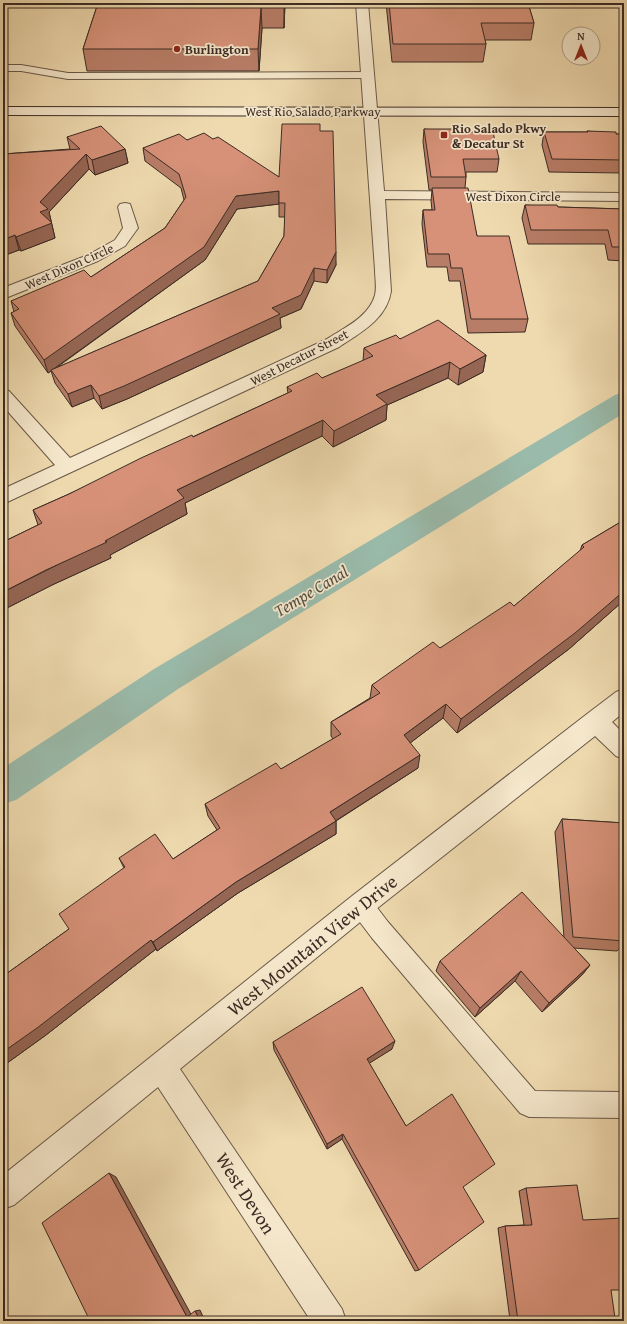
<svg xmlns="http://www.w3.org/2000/svg" width="627" height="1324" viewBox="0 0 627 1324" font-family="'Gentium Book Plus',serif">
  <style>
    .lines { fill: none; stroke-linecap: round; stroke-linejoin: round }
    .canal { fill: #9abbab; fill-rule: evenodd }
    .lane-casing { stroke: #695848; stroke-width: 2 }
    .street-casing { stroke: #695848; stroke-width: 2 }
    .secondary-casing { stroke: #3c2c25; stroke-width: 2 }
    .lane { fill: #f5e7cb; fill-rule: evenodd }
    .street { fill: #f5e7cb; fill-rule: evenodd }
    .secondary { fill: #f5e7cb; fill-rule: evenodd }
    .wall { fill: #b87d67; stroke: #3c2c25; fill-rule: evenodd }
    .shaded-wall { fill: #966654; stroke: #3c2c25 }
    .building { fill: #d69178; stroke: #3c2c25 }
    .poi-dot { fill: #8f2418; stroke: #f5e7cb; stroke-width: 1.5 }
    .labels { text-anchor: middle; stroke-width: 3.5; stroke-linejoin: round; paint-order: stroke }
    .far-poi-label { font-size: 13px; font-weight: bold; fill: #3c2c25; stroke: #f5e7cb; text-anchor: start }
    .far-street-label { font-size: 13px; fill: #3c2c25; stroke: #f5e7cb }
    .water-label { font-size: 17px; font-style: italic; fill: #545046; stroke: #f5e7cb }
    .near-street-label { font-size: 19px; fill: #3c2c25; stroke: #f5e7cb }
  </style>
  <rect width="100%" height="100%" fill="#efdaaf"/>
  <filter id="stains"><feTurbulence type="fractalNoise" baseFrequency=".005" numOctaves="4"/><feColorMatrix values="0 0 0 0 .2 0 0 0 0 .09 0 0 0 0 .02 0 0 0 .5 -.17"/></filter>
  <radialGradient id="worn" r=".72"><stop offset=".6" stop-color="#630" stop-opacity="0"/><stop offset="1" stop-color="#630" stop-opacity=".3"/></radialGradient>
  <g class="lines">
    <path class="canal" d="M624,392V413L178,689L16,800L3,804V768L154,669L615,395Z"/>
    <g class="lane-casing">
      <path id="lane" d="M3,65H21L68,73L369,72L374,75L369,78L68,79L21,71H3Z
        M361,894L369,897L388,922L535,1091L624,1092V1118L529,1117L520,1113L372,938L353,913L350,905L353,897Z"/>
    </g>
    <g class="street-casing">
      <path id="street" d="M356,3H368L384,191L624,193V201L385,199L391,291C387,319 360,333 339,347L3,504V489L55,465L3,406V389L9,391L70,458L327,339C344,328 369,317 375,295C377,287 375,278 375,270Z
        M125,203L130,204L138,228L125,246L98,261L3,299V288L88,255L115,240L123,228L118,207L120,204Z
        M624,689V712L612,722L624,734V759L616,756L595,736L370,914L180,1069L342,1309L346,1321H311L158,1087L14,1205L3,1209V1175L352,896L587,714L616,692Z"/>
    </g>
    <g class="secondary-casing">
      <path id="secondary" d="M3,107L624,108V116L3,115Z"/>
    </g>
    <use href="#lane" class="lane"/>
    <use href="#street" class="street"/>
    <use href="#secondary" class="secondary"/>
  </g>
  <path class="wall" d="M98,3H285L284,28H262L259,71H87L83,49Z
    M386,3H528L534,23L531,40H485L486,44L483,62H392Z
    M424,129L455,132L499,159L497,172H466V177L465,188L477,236L528,319L525,332L468,333L460,281H449L447,267H427L422,224L423,210H432L431,201L432,190H429L423,142Z
    M320,131L336,265L327,283L314,281L301,309L280,318L281,328L127,399L102,409L94,398L72,407L55,383L51,371L48,373L15,326L11,313L14,312L11,301L91,277L165,228L184,200L181,188L145,161L143,148L187,140L213,139L279,177ZM279,204V217H285L284,236L258,281L56,368L205,260L237,209Z
    M587,131L616,134H624V169H623L622,173L549,172L542,145L544,132H587Z
    M67,137L125,149L128,163L95,175L89,169L49,212L55,238L21,251L19,250L3,256V154L70,149Z
    M525,205L558,207L624,209V261L608,260L605,244H528L522,218Z
    M400,339L486,355L483,372L458,385L448,378L387,405L386,420L333,447L322,436L185,503L187,514L110,555L111,558L52,585L3,610V542L38,525L33,510L69,494L288,393L287,387L322,378L363,361L364,348Z
    M624,520V604L622,602L569,649L457,733L443,718L410,743L418,768L336,821V834L238,893L157,951L156,949L46,1035L3,1066V973L6,974L69,929L124,868L119,858L173,859L217,830L208,816L205,804L281,769L333,739L331,736V722L370,698L372,685L440,648L514,606L580,551L582,545Z
    M562,819L624,823V892H621L624,916V944L617,951L574,948L590,965L582,975L542,1012L515,981L475,1017L436,971L440,961L564,937L555,832Z
    M273,1042L392,1049L369,1063L406,1126L463,1187L419,1270L415,1271L342,1139L327,1149L274,1050Z
    M526,1188L583,1220L611,1290L518,1321H514L510,1320L498,1228L505,1226L524,1225L519,1191Z"/>
  <path class="shaded-wall" d="M284,3H285L284,28Z
    M261,7L262,28L259,71L258,49Z
    M125,149L128,163L95,175L92,160Z
    M86,154L89,169L49,212L55,238L21,251L16,237L40,212V202Z
    M279,191V204L237,209L205,260L48,373L44,360L236,196Z
    M15,235L19,250L3,256V240Z
    M336,252V265L327,283V270Z
    M314,268V281L301,309L280,318L281,328L127,399L102,409L99,396L272,308Z
    M486,355L483,372L458,385L460,369Z
    M450,362L448,378L387,405L386,420L333,447L334,431L376,395Z
    M91,385L94,398L72,407L68,394Z
    M323,420L322,436L185,503L187,514L110,555L111,558L52,585L3,610V592L105,541L177,490Z
    M624,591V597L622,602L569,649L457,733L461,719Z
    M446,704L443,718L402,749L404,735Z
    M420,755L418,768L329,825L330,812Z
    M336,821V834L238,893L157,951L153,942L236,882Z
    M151,940L156,949L46,1035L3,1066V1052Z
    M590,965L582,975L542,1012L549,1003Z
    M521,971L515,981L475,1017L480,1008Z
    M395,1041L392,1049L365,1066L367,1059Z
    M343,1134L342,1139L327,1149V1144Z
    M109,1173L116,1177L192,1316L187,1317Z
    M200,1310L205,1321H200L195,1311Z"/>
  <path class="building" d="M98,3H284V7H261L258,49H83Z
    M389,3H528L534,23H481L486,44H393Z
    M282,124H320V131H333L336,252L327,270L314,268L301,295L272,308L280,314L124,386L99,396L91,385L68,394L51,370L258,281L284,236L285,203H279V191L236,196L204,247L44,360L11,313L19,309L11,301L84,270L91,277L165,228L186,197L179,174L143,148L179,134L187,140L204,133L213,139L218,137L279,177Z
    M101,126L125,149L92,160L86,154L40,202L48,209L40,212L52,223L16,237L15,235L3,240V154L80,149L67,137Z
    M424,129H455V132H493L499,159H463L466,177H431Z
    M587,131L616,132V134H624V160L552,159L544,132H588Z
    M432,188H468L477,236H509L528,319H471L462,268H451L449,254H428L423,210H435Z
    M525,205H557L558,207L624,209V247H612L608,230H531Z
    M438,320L486,355L460,369L450,362L376,395L387,404L334,431L323,420L177,490L184,498L105,541L107,542L46,570L3,592V542L42,523L33,510L69,494L141,458L192,435L193,437L292,391L287,387L317,373L322,378L373,356L364,348L396,335L400,339Z
    M624,520V591L575,633L461,719L446,704L404,735L420,755L330,812L336,821L236,882L153,942L151,940L37,1028L3,1052V973L5,972L6,974L69,929L59,914L125,867L119,858L155,834L173,859L220,828L205,804L276,763L281,769L341,734L331,722L380,693L372,685L433,642L440,648L510,602L514,606L584,547L582,545Z
    M562,819L624,823V880H620L624,916V941L573,937Z
    M522,892L590,965L549,1003L521,971L480,1008L440,961Z
    M362,987L395,1041L367,1059L406,1126L452,1094L495,1164L463,1187L484,1222L419,1270L343,1134L327,1144L273,1042Z
    M109,1173L187,1317L195,1311L200,1321H90L42,1223Z
    M577,1185L583,1220L624,1218V1290H611L615,1318L535,1321H518L505,1226L532,1225L526,1188Z"/>
  <g class="poi-dot">
    <circle cx="177" cy="49" r="4"/>
    <rect x="440" y="131" width="8" height="8" rx="2"/>
  </g>
  <g class="labels">
    <g class="far-poi-label">
      <text x="185" y="54">Burlington</text>
      <text x="452" y="133">Rio Salado Pkwy<tspan x="452" dy="15">&amp; Decatur St</tspan></text>
    </g>
    <g class="far-street-label">
      <text x="313" y="116">West Rio Salado Parkway</text>
      <text x="513" y="201">West Dixon Circle</text>
      <text transform="translate(69 266) rotate(-24)" y="5">West Dixon Circle</text>
      <text transform="translate(299 357) rotate(-27)" y="5">West Decatur Street</text>
    </g>
    <g class="water-label">
      <text transform="translate(311 591) rotate(-31)" y="6">Tempe Canal</text>
    </g>
    <g class="near-street-label">
      <text transform="translate(312 945) rotate(-39)" y="7">West Mountain View Drive</text>
      <text transform="translate(246 1193) rotate(57)" y="7">West Devon</text>
    </g>
  </g>
  <rect width="627" height="1324" fill="none" stroke="#efdaaf" stroke-width="16"/>
  <rect x="4" y="4" width="619" height="1316" fill="none" stroke="#3c2c25" stroke-width="2"/>
  <rect x="8" y="8" width="611" height="1308" fill="none" stroke="#3c2c25"/>
  <g transform="translate(581 46)"><circle r="19" fill="#f5e7cb" stroke="#ab9c89"/>
  <path d="M0-3L7 15L0 10L-7 15Z" fill="#8f2418"/>
  <text y="-6" font-size="11" font-weight="bold" text-anchor="middle" fill="#3c2c25">N</text>
  </g>
  <rect width="100%" height="100%" filter="url(#stains)"/>
  <rect width="100%" height="100%" fill="url(#worn)"/>
</svg>
